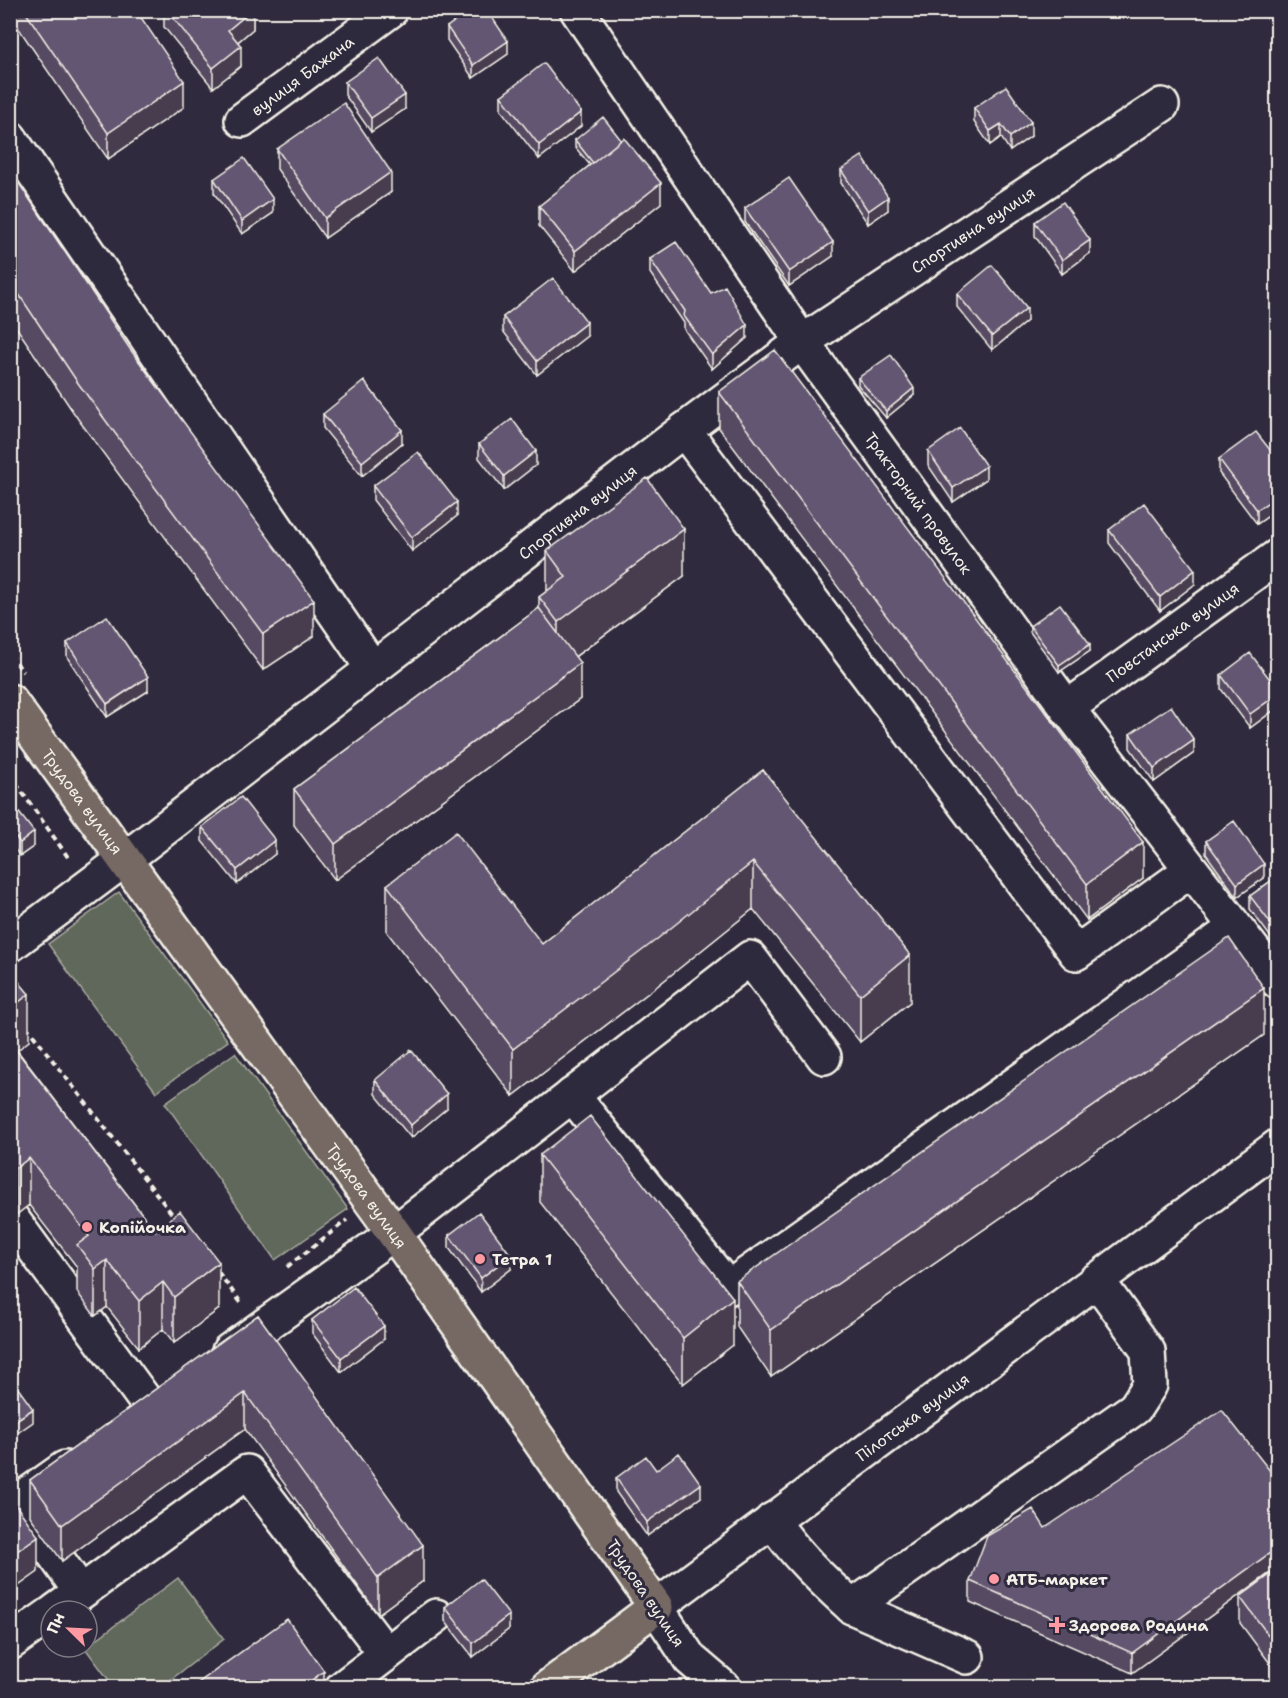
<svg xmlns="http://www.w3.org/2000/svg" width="1288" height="1698" viewBox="0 0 1288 1698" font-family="'Shantell Sans',sans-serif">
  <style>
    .green { fill: #5f675a; stroke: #aaaca1; stroke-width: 1.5 }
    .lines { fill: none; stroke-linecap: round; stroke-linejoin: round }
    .minor-casing { stroke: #f4f1e8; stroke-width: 38 }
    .major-casing { stroke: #f4f1e8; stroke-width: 38 }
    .path { stroke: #f4f1e8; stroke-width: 4; stroke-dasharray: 6 4.5; stroke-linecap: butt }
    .minor { stroke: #2f2a3d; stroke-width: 33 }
    .major { stroke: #766964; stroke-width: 33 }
    .wall { fill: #564a62; stroke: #f4f1e8; stroke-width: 1.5 }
    .shaded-wall { fill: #463c50; stroke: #f4f1e8; stroke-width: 1.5 }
    .building { fill: #645672; stroke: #f4f1e8; stroke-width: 1.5 }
    .poi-dot { fill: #ff9aa2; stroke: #2f2a3d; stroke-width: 2 }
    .labels { text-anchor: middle; stroke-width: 6; stroke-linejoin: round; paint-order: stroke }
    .street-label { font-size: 16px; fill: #f4f1e8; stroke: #2f2a3d }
    .poi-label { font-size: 16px; font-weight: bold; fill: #f4f1e8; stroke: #2f2a3d; text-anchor: start }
  </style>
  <rect width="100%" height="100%" fill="#2f2a3d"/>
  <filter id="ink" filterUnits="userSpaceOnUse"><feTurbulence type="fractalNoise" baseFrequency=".0167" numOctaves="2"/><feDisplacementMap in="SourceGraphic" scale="12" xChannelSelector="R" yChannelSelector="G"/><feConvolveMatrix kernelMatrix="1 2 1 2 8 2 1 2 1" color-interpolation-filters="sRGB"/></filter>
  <g filter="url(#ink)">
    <path class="green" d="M119,892L228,1041L156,1092L48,944Z
      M235,1053L348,1209L275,1260L165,1103Z
      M178,1578L224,1639L161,1687H114L85,1648Z"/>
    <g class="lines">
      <g class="minor-casing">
        <g id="minor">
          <path id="s1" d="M577,10L802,342L1067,708L1278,982"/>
          <path id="s2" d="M242,120L391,10"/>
          <path d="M10,138L373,669"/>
          <path d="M684,430L1076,953L1191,870"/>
          <path id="s3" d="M1067,708L1278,556"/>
          <path id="s4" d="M10,945L125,859L684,430L802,342L1162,105"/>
          <path d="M572,1095L728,1288L1235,928"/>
          <path d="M10,1216L150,1407"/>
          <path d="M229,1351L394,1233L750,958L824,1057"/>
          <path d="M17,1502L80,1591"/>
          <path d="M10,1507L65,1468"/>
          <path d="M772,1520C794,1553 822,1580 852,1607L1135,1408L1150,1385L1148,1351L1108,1295L1095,1281"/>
          <path d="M852,1607L967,1657"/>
          <path d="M55,1611L247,1472L386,1654"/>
          <path d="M10,1643L51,1614"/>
          <path d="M342,1688L436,1616"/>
          <path id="s5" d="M724,1688L690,1659L656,1607L1278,1146"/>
        </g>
      </g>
      <g class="major-casing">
        <g id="major">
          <path id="s6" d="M10,701L394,1233L656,1607L547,1688"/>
        </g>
      </g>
      <path class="path" d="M10,654L23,672
        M10,775L70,860
        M26,1026L176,1219
        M287,1267L347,1220
        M218,1272L242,1304"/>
      <use href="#minor" class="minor"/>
      <use href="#major" class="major"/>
    </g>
    <path class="wall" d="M13,10H136L184,107L108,159L13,20Z
      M164,10H253V29L238,42L241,66L213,88L164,27Z
      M1262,10H1278V34Z
      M447,27L508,54L473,78L447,40Z
      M345,82L405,109L371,132L345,95Z
      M501,96L581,126L539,159L501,110Z
      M974,108L1031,136L1010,151L1001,137L990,145L974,122Z
      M575,140L661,203L575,271L539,226V206L590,165L575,147Z
      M277,149L391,192L325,238L277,169Z
      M10,170L314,636L263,670L78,419L10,318Z
      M841,170L888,210L868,224L841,183Z
      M214,179L273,213L242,234L214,193Z
      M745,208L833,256L789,286L745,222Z
      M1035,222L1090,253L1062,274L1035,236Z
      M650,259L711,293L747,338L712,369L684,329V323L650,273Z
      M957,294L1027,321L992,350L957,307Z
      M503,317L587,336L537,375L503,331Z
      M858,378L914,395L886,418L858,385Z
      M719,392L1143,878L1087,920L719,428Z
      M323,414L402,443L362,476L323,428Z
      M479,444L536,465L504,490L479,458Z
      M928,451L986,479L953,502L928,465Z
      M1219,459L1278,460V509L1257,524L1219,473Z
      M373,486L457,516L412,551L373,500Z
      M1109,530L1195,584L1160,611L1109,543Z
      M547,551L684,576L575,657L580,699L335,880L294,825V789L539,608V597L547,591Z
      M1030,626L1090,651L1059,672L1030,632Z
      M67,643L148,691L107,717L67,657Z
      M1221,675L1278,690V707L1250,728L1221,689Z
      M1130,734L1194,753L1154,782L1130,748Z
      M763,770L910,1002L860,1042L753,909L656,987L513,1096L387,932V885L542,944Z
      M10,801L34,846L20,856L11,845Z
      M202,827L275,854L237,884L202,841Z
      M1206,841L1264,878L1237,897L1206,854Z
      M1278,876V947L1250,909V896Z
      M10,971L29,1041L17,1050L155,1231L219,1309L174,1343L163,1329L139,1348L107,1307L95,1316L77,1292V1267L29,1205L16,1215L10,1208Z
      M1264,1035L771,1377L737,1327V1281Z
      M375,1080L447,1108L411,1138L375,1094Z
      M540,1155L733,1345L683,1384L540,1202Z
      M449,1235L511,1269L481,1292L449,1248Z
      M258,1315L423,1581L378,1614L245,1429L62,1561L30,1516V1480Z
      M312,1320L384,1339L341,1372L312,1333Z
      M656,1470L701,1497L647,1536L616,1492V1478Z
      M1278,1481V1567L1132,1673L970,1602V1581Z
      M1278,1569V1674L1240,1623V1597Z
      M445,1607L509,1629L473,1657L445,1621Z"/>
    <path class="shaded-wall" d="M252,10H253V29L228,50V30Z
      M508,41V54L473,78V65Z
      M241,46V66L213,88V68Z
      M184,81V107L108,159V133Z
      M405,95V109L371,132V118Z
      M581,112V126L539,159V145Z
      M1031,122V136L1010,151V137Z
      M1001,124V137L990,145V131Z
      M391,172V192L325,238V218Z
      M661,183V203L575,271V251Z
      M888,197V210L868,224V211Z
      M273,199V213L242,234V221Z
      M1090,240V253L1062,274V260Z
      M833,242V256L789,286V272Z
      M1027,308V321L992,350V336Z
      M587,322V336L537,375V361Z
      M747,325V338L712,369V355Z
      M914,388V395L886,418V411Z
      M402,430V443L362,476V462Z
      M536,451V465L504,490V476Z
      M986,466V479L953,502V488Z
      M1278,495V509L1257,524V510Z
      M457,502V516L412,551V537Z
      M684,529V576L558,669V622Z
      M1195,570V584L1160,611V597Z
      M314,600V636L263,670V634Z
      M1090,644V651L1059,672V665Z
      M580,663V699L335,880V844Z
      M148,677V691L107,717V704Z
      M1278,694V707L1250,728V714Z
      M1194,740V753L1154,782V768Z
      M34,832V846L20,856V843Z
      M275,840V854L237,884V870Z
      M1143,842V878L1087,920V884Z
      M753,862V909L656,987L513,1096V1049Z
      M1264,864V878L1237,897V884Z
      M910,955V1002L860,1042V995Z
      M1264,988V1035L771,1377V1330Z
      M29,994V1041L10,1056V1009Z
      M447,1094V1108L411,1138V1125Z
      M29,1158V1205L16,1215V1168Z
      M511,1255V1269L481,1292V1278Z
      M107,1260V1307L95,1316V1269Z
      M219,1262V1309L174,1343V1297Z
      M163,1282V1329L139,1348V1301Z
      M733,1298V1345L683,1384V1338Z
      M384,1326V1339L341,1372V1358Z
      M245,1393V1429L62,1561V1525Z
      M33,1409V1422L10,1438V1424Z
      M701,1484V1497L647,1536V1522Z
      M38,1536V1572L10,1592V1556Z
      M423,1545V1581L378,1614V1578Z
      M1278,1547V1567L1132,1673V1653Z
      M509,1615V1629L473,1657V1643Z
      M324,1671V1688H301Z"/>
    <path class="building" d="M24,10H136L184,81L108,133Z
      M167,10H252L228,30L241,46L213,68Z
      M470,10H487L508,41L473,65L447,27Z
      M379,58L405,95L371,118L345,82Z
      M544,63L581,112L539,145L501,96Z
      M1006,86L1031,122L1010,137L1001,124L990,131L974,108Z
      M344,103L391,172L325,218L277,149Z
      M603,117L621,140L593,163L575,140Z
      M624,138L661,183L575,251L539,206Z
      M862,156L888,197L868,211L841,170Z
      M244,158L273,199L242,221L214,179Z
      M10,170L130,349L314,600L263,634L78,383L10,281Z
      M789,178L833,242L789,272L745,208Z
      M1063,202L1090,240L1062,260L1035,222Z
      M676,242L711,293L725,286L747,325L712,355L684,316L685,311L650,259Z
      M992,265L1027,308L992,336L957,294Z
      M553,278L587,322L537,361L503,317Z
      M775,350L1143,842L1087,884L719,392Z
      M891,355L914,388L886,411L858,378Z
      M364,381L402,430L362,462L323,414Z
      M512,419L536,451L504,476L479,444Z
      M960,428L986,466L953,488L928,451Z
      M1256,432L1278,460V495L1257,510L1219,459Z
      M418,452L457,502L412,537L373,486Z
      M647,478L684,529L558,622L539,597L566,577L547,551Z
      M1144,503L1195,570L1160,597L1109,530Z
      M1060,604L1090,644L1059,665L1030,626Z
      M539,608L580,663L335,844L294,789Z
      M107,616L148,677L107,704L67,643Z
      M1250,653L1278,690V694L1250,714L1221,675Z
      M1171,706L1194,740L1154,768L1130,734Z
      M763,770L910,955L860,995L753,862L656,940L513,1049L387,885L456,832L542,944Z
      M241,797L275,840L237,870L202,827Z
      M10,801L34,832L20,843L11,831L10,832Z
      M1234,821L1264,864L1237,884L1206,841Z
      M1278,876V933L1250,896Z
      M1229,938L1264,988L771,1330L737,1281Z
      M10,971L29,994L10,1009Z
      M10,1042L155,1231L180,1211L219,1262L174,1297L163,1282L139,1301L107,1260L95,1269L77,1245L89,1236L29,1158L16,1168L10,1161V1141L15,1138L10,1133Z
      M411,1050L447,1094L411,1125L375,1080Z
      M590,1116L733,1298L683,1338L540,1155Z
      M479,1212L511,1255L481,1278L449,1235Z
      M354,1287L384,1326L341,1358L312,1320Z
      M258,1315L423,1545L378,1578L245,1393L62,1525L30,1480Z
      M10,1377L33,1409L10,1424Z
      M1222,1410L1278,1481V1547L1132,1653L970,1581L987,1536L1033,1509L1045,1528Z
      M679,1453L701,1484L647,1522L616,1478L646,1456L656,1470Z
      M10,1497L38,1536L10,1556Z
      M1278,1569V1648L1240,1597Z
      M481,1579L509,1615L473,1643L445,1607Z
      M287,1619L324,1671L301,1688H191Z"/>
  </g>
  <g class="poi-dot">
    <circle cx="87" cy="1227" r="6"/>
    <circle cx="480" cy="1259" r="6"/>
    <circle cx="994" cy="1579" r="6"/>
    <path d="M1054 1616h6v6h6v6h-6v6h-6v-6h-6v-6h6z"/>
  </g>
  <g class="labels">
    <g class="street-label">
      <text dy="6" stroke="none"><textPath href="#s2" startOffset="75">вулиця Бажана</textPath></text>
      <text dy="6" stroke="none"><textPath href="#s4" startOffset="1200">Спортивна вулиця</textPath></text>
      <text dy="6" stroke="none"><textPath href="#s1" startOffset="600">Тракторний провулок</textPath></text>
      <text dy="6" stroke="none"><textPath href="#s4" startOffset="714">Спортивна вулиця</textPath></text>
      <text dy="6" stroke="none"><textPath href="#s3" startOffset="130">Повстанська вулиця</textPath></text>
      <text dy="6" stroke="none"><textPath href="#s6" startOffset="124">Трудова вулиця</textPath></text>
      <text dy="6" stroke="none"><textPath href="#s6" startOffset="610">Трудова вулиця</textPath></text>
      <text dy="6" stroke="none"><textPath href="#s5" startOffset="426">Пілотська вулиця</textPath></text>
      <text transform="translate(646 1593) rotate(56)" y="6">Трудова вулиця</text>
    </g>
    <g class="poi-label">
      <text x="99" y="1233">Копійочка</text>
      <text x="492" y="1265">Тетра 1</text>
      <text x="1006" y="1585">АТБ-маркет</text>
      <text x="1069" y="1631">Здорова Родина</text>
    </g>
  </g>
  <rect width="1288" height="1698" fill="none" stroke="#2f2a3d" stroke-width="36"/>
  <rect x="18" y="18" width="1252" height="1662" fill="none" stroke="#f4f1e8" stroke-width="2" filter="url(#ink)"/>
  <g transform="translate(69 1629) rotate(294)"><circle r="28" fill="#2f2a3d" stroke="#7e7a81" stroke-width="1.5"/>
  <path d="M0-4.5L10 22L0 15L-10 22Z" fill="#ff9aa2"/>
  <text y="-9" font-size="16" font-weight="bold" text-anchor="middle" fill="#f4f1e8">Пн</text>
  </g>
</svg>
